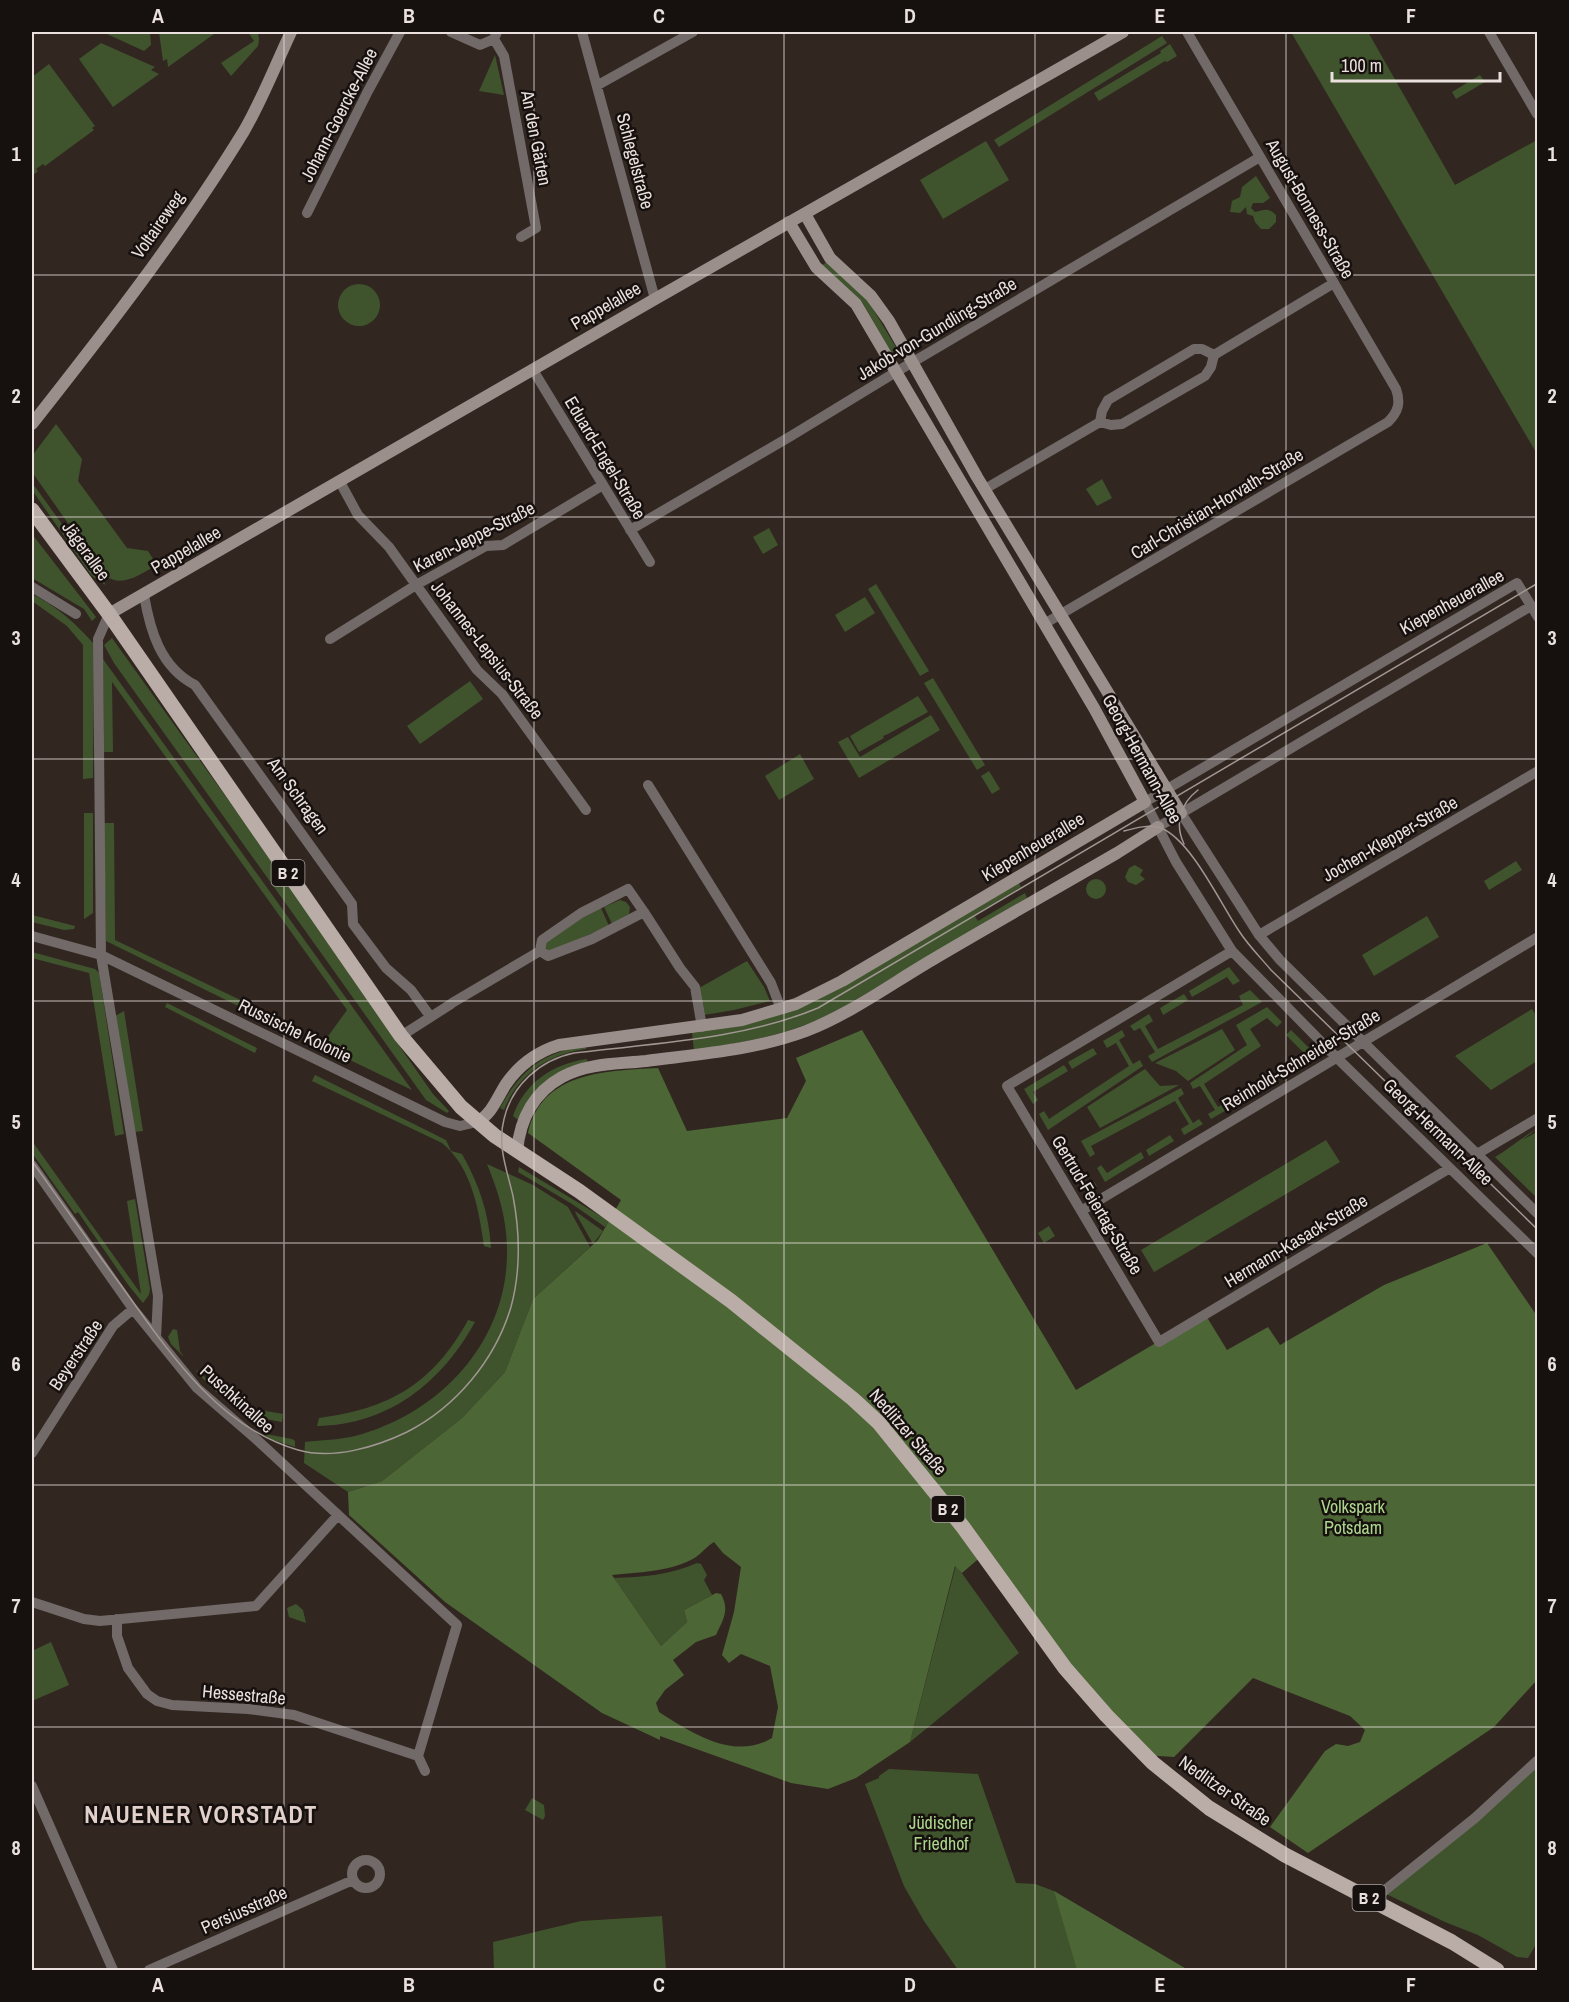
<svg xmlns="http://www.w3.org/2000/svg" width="1569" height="2002" viewBox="0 0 1569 2002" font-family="'Archivo Narrow',sans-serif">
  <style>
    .green { fill: #3f542d }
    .forest { fill: #4c6636; fill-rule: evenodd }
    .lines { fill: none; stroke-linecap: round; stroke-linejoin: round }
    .street { stroke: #716a68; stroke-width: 10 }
    .secondary { stroke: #9a8f8b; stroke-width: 12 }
    .primary { stroke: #baaca6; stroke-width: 15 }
    .tram { stroke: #a09692; stroke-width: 1.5 }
    .grid { fill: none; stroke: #eae1de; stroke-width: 1.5; stroke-opacity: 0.55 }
    .labels { text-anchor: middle; stroke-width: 5; stroke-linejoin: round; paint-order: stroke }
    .shield { fill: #16100e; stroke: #aaa2a0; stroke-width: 1.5 }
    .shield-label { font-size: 16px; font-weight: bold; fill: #eae1de }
    .street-label { font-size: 18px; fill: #eae1de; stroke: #16100e }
    .park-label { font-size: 18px; fill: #add78d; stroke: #16100e }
    .district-label { font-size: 24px; font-weight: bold; letter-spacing: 1.5px; fill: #e2d1ca; stroke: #16100e }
    .neatline { fill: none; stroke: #eae1de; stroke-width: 2 }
    .grid-label { font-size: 20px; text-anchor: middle; font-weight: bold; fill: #eae1de }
  </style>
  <rect width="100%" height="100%" fill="#322621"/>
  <path class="green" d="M107,32H150L151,45L144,51L107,34Z
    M159,32H212L214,34L168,67L167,59L163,61Z
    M248,32H258L259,40L258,46L231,76L221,63L254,41Z
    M1291,32H1368L1455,185L1537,140V454Z
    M1162,36L1167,43L999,147L994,140Z
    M101,43L155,67L151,70L159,74L113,107L79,59Z
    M1170,44L1177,56L1167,62L1165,61L1099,101L1094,93L1161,53L1160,51Z
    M495,55L504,95L479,91Z
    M49,64L95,126L92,128L94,130L45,166L43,164L36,169L38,171L32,176V77Z
    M1480,75L1485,82L1456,99L1452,92Z
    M986,141L1009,180L943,219L920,180Z
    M1256,176L1270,198L1263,203H1253L1251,208L1255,212C1264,210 1268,207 1276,215V222L1269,229H1261L1255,222L1253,216L1247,214L1246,207L1240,213L1230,212L1232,201L1240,197L1242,187Z
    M827,262L867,299L897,349L896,354L891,352L862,302L822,265Z
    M338 305a21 21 0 1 1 42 0a21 21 0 1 1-42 0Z
    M56,424L82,459L78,481L127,548L148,551L157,565C140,574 124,588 105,576L32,472V456Z
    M1102,479L1112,498L1097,506L1086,489Z
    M32,484L36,488L106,585L98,581L91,575L32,490Z
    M769,528L778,545L763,554L753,537Z
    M32,534L96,617L92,621L84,609L32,578Z
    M876,584L929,671L920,676L868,589Z
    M32,594C59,608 73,621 94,644L93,778L83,779V645L67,626L32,601Z
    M865,597L875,613L845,632L835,615Z
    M112,638L343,960L351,977L433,1094L449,1111L447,1113L426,1100L114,663L104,645Z
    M103,659L412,1090L321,1046L347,1010L112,682L113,752H104Z
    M933,678L985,765L977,770L924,683Z
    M470,681L483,699L420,744L407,726Z
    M918,696L928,712L888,734L883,736L884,738L859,752L850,736Z
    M931,715L940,730L859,778L838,742L848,737L860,757Z
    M800,754L814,779L779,800L765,776Z
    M989,771L1000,789L992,794L981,776Z
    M84,813H93V913L84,919Z
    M104,823H114L115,940L276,1017L273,1023L106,941Z
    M1516,861L1522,870L1489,890L1484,881Z
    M1135,865L1143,870L1140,875L1145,879L1136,885L1128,882L1125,877L1129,868Z
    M1086 889a10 10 0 1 1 20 0a10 10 0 1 1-20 0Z
    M1018,881L1021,887L974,915L978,921L1025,893L1027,898L835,1012C789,1035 744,1042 694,1051L692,1032L752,1023Z
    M620,900L626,902L630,907L629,914L612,924L604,907Z
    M601,908L609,926L549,952L545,950V942L580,919Z
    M32,915L75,926L74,929L64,930L32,922Z
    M1427,916L1439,937L1374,976L1362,955Z
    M32,952L95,969L99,973L124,1134L115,1136L89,973L32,958Z
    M747,961L764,987L770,1001L734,1010L704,1015L699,988Z
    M1229,967L1240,981L1233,985L1227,977L1192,997L1189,991Z
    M1250,990L1262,1002L1152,1062L1148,1056L1155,1052L1140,1028L1134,1031L1130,1026L1149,1014L1153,1021L1145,1026L1158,1049L1243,1005L1239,996Z
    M1184,994L1188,1000L1163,1015L1160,1008Z
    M167,1003L257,1048L255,1053L165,1007Z
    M1267,1007L1282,1022L1277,1027L1267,1018L1250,1029L1261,1046L1204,1084L1218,1107L1226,1102L1230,1108L1211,1119L1208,1114L1215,1110L1200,1086L1193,1089L1190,1083L1247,1045L1236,1025Z
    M1532,1009L1537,1017V1061L1491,1090L1455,1056Z
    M124,1011L143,1131L135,1132L115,1016Z
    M1222,1029L1235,1050L1188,1081L1176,1071L1155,1063Z
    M1122,1030L1125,1036L1119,1040L1133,1064L1140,1060L1143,1066L1048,1130L1039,1114L1044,1111L1049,1119L1129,1066L1116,1043L1107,1048L1103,1041Z
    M1291,1030L1317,1056L1270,1084L1266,1079L1306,1055L1286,1035Z
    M586,1045V1049C549,1054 518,1074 504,1110L500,1108C521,1069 543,1053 586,1045Z
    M1093,1048L1097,1054L1072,1069L1068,1062Z
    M587,1059L588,1064L578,1066L518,1120L513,1116C525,1082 553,1064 587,1059Z
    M1064,1065L1068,1071L1033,1092L1038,1100L1033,1104L1024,1089Z
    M1145,1069L1160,1086L1179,1085L1100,1128L1087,1107Z
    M315,1075L446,1140L451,1151L462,1154C479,1184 489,1213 491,1248L484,1246C479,1211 472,1167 442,1143L312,1081Z
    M1262,1081L1265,1087L1240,1102L1237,1096Z
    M1181,1088L1184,1094L1178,1098L1180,1102L1193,1123L1199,1119L1203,1124L1184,1135L1181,1129L1189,1124L1175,1101L1091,1146L1095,1154L1090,1157L1081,1141Z
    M1537,1129L1522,1140L1537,1132V1198L1495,1157C1510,1148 1522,1137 1537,1129Z
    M1170,1135L1174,1141L1149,1156L1146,1150Z
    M1326,1140L1340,1162L1154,1272L1141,1250Z
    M32,1141L141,1294L127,1201L135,1199L150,1289L149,1295L143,1303L129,1286L78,1212L75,1214L32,1153Z
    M1067,1150L1088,1185L1094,1182L1097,1186L1086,1193L1062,1153Z
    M1141,1152L1144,1158L1105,1182L1097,1168L1101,1165L1107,1173Z
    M487,1164L533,1185L568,1207L590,1247L533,1299L505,1372L462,1418L382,1481L348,1492L304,1463L305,1442C321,1440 339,1440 355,1436C450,1411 520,1326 505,1225C502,1203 495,1184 487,1164Z
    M519,1167L609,1221L605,1227L572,1204L518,1172Z
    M575,1211L603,1231L593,1244L576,1214Z
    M1049,1226L1055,1236L1044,1243L1038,1233Z
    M468,1320L475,1322C442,1382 389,1425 317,1426L319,1418C389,1409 433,1384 468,1320Z
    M173,1329L177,1330L180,1351L184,1357L171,1344L168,1337Z
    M195,1369L229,1397L249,1408L283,1414L282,1422C246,1416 217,1398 195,1369Z
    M261,1433L292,1439L295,1441V1447L273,1440Z
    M697,1563L701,1564L707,1575L704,1580L712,1595L684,1610L687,1622L661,1646L614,1578C643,1577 670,1575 697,1563Z
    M956,1565L1019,1653L910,1742Z
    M296,1604L303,1610L306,1623L289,1617L287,1608Z
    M51,1642L69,1685L32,1701V1651Z
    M1537,1760L1538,1941L1528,1958L1517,1957L1478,1935L1445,1922L1382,1892Z
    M889,1769L978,1774L1016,1883L1035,1884L1054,1891L1188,1970H958L924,1921L904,1886L865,1784L879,1778V1776Z
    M532,1798L544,1805L545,1816L543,1820L525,1810Z
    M662,1916L666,1970H494L493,1942L581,1921Z"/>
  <path class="forest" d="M862,1030L1076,1390L1205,1314L1227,1350L1268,1327L1280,1345L1384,1285L1487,1243L1537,1316V1680L1494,1727L1308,1853L1270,1827L1325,1751L1336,1744L1348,1746L1360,1742L1365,1730L1350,1716L1253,1678L1174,1757L1144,1755L983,1555L962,1573L955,1566L910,1742L856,1778L828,1789L791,1783L660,1736V1740L602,1713L445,1602L349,1515L348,1492L382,1481L462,1418L505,1372L533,1299L598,1240L621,1200L528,1133C542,1071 606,1071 658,1068L687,1131L787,1118L806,1081L796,1058ZM714,1542L723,1553L741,1567L734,1612L722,1655L729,1663L741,1654L770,1666L778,1707L772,1738C734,1761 692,1733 659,1712L656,1703L665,1690L684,1675L673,1660L696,1642L716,1635C723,1620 730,1610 721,1594L716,1593L684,1610L687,1622L661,1646L612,1575C639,1572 672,1572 696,1557C702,1553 707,1546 714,1542Z
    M1054,1891L1188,1970H1077Z"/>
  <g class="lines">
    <path class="street" d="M451,32L480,45L494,39L497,32
      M582,32L655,299
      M1489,32L1537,114
      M494,39L504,56L536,228L521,237
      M598,85L693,32
      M307,213L368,91L400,32
      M533,370L650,562
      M1100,422L1102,411L1108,400L1194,349H1202L1214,355
      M340,482L358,515L389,547L477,670L502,694L586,810
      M985,489L1100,422L1111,425L1122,424L1205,376L1211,367L1214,355L1334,283
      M630,530L791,436L896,372L1260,157
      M32,587L76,614
      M144,595C150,630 160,667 195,685L352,904L353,924L386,968L411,990L430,1016
      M109,614L98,639L101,955L158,1296L156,1338
      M1538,617L1517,583L1145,802L1176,862L1232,951L1337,1058L1538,1254
      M1044,624L1388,422C1398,412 1401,403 1396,389L1187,32
      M330,639L416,585L486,546L503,545L603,485
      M648,785L771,983L781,1009
      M1181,813L1259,935L1280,960L1538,1214
      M1158,827L1531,606
      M628,889L644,912L592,939L548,956L540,951L542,940L581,913Z
      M644,912L680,968L695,987L702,1027
      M1259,935L1538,771
      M32,936L101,955L445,1122L460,1126L477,1122
      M1232,951L1007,1086L1159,1342L1450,1168
      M452,1003L540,951
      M401,1036L451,1004
      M1477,1154L1538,1118
      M32,1165L133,1309L197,1388L256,1439L457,1625L418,1756L425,1771
      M1081,1211L1538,937
      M32,1453L113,1326L133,1309
      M32,1602L84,1619L100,1621L256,1606L338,1515
      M117,1619V1636L128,1668L147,1694L157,1701L172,1705L248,1709L294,1715L418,1756
      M32,1786L113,1970
      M352 1874a14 14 0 1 1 28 0a14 14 0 1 1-28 0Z
      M1375,1900L1379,1895L1475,1818L1538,1760
      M149,1970L353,1880"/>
    <path class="secondary" d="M805,214L830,258L871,296L889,321L977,477L1181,813
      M32,424C106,330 181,234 244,131C262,100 276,64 291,32
      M109,614L655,299L1123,32
      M477,1122C492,1114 497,1098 506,1084C519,1065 537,1052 559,1045L742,1020L796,1004L842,981L1145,802L1094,708L856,304L816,267L789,222
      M517,1151C520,1120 533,1093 562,1077C587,1063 618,1064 646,1061C699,1054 755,1050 806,1031C850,1014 891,984 932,960C993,924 1055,889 1117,853L1158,827"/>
    <path class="primary" d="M32,510L109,614L401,1036L461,1107L495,1136L579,1191L731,1301L853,1399L879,1423L963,1527L1065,1668L1106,1715L1153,1763L1209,1808L1285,1855L1452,1942L1497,1970"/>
    <path class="tram" d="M1124,831C1135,828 1150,824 1161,828C1191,840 1220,903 1239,931C1248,945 1260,957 1271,970L1538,1230
      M1184,844C1174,823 1181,803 1198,790
      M32,1161C61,1202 90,1243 120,1284C167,1349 217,1427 298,1450C333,1460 376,1447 407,1432C456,1407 495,1360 511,1307C521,1270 520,1233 513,1196C507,1170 497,1146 504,1119C512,1085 540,1060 574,1053C656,1043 741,1040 818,1008L1538,583"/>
  </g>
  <path class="grid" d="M284,32V1970M534,32V1970M784,32V1970M1035,32V1970M1286,32V1970M32,275H1538M32,517H1538M32,759H1538M32,1001H1538M32,1243H1538M32,1485H1538M32,1727H1538"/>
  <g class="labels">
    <g class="shield">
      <rect x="271.5" y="860" width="33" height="26" rx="4.5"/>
      <rect x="931.5" y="1496" width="33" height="26" rx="4.5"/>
      <rect x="1352.5" y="1885" width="33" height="26" rx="4.5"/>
    </g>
    <g class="shield-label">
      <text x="288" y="879">B 2</text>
      <text x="948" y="1515">B 2</text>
      <text x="1369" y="1904">B 2</text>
    </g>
    <g class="street-label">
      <text transform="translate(339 115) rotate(-63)" y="6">Johann-Goercke-Allee</text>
      <text transform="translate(536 138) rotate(79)" y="6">An den Gärten</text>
      <text transform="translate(635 161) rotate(75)" y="6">Schlegelstraße</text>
      <text transform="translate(1310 209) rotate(60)" y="6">August-Bonness-Straße</text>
      <text transform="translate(158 225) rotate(-55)" y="6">Voltaireweg</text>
      <text transform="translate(606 306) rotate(-30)" y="6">Pappelallee</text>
      <text transform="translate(937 329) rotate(-31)" y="6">Jakob-von-Gundling-Straße</text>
      <text transform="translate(605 458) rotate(59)" y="6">Eduard-Engel-Straße</text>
      <text transform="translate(1217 504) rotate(-31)" y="6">Carl-Christian-Horvath-Straße</text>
      <text transform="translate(474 537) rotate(-27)" y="6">Karen-Jeppe-Straße</text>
      <text transform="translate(186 550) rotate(-30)" y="6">Pappelallee</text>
      <text transform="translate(86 551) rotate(54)" y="6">Jägerallee</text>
      <text transform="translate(1452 602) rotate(-29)" y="6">Kiepenheuerallee</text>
      <text transform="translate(487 650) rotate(52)" y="6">Johannes-Lepsius-Straße</text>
      <text transform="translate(1142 759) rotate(61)" y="6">Georg-Hermann-Allee</text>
      <text transform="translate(298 796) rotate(54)" y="6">Am Schragen</text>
      <text transform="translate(1390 839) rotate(-30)" y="6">Jochen-Klepper-Straße</text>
      <text transform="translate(1033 847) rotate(-31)" y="6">Kiepenheuerallee</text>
      <text transform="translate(295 1031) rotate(26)" y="6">Russische Kolonie</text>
      <text transform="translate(1301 1060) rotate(-31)" y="6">Reinhold-Schneider-Straße</text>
      <text transform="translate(1438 1132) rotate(44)" y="6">Georg-Hermann-Allee</text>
      <text transform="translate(1097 1205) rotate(59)" y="6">Gertrud-Feiertag-Straße</text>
      <text transform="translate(1296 1241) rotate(-31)" y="6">Hermann-Kasack-Straße</text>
      <text transform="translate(76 1355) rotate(-56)" y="6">Beyerstraße</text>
      <text transform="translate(237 1399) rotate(42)" y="6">Puschkinallee</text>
      <text transform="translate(908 1432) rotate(49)" y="6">Nedlitzer Straße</text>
      <text transform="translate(244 1695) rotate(5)" y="6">Hessestraße</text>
      <text transform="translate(1225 1791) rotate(35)" y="6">Nedlitzer Straße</text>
      <text transform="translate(244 1910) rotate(-24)" y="6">Persiusstraße</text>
    </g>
    <g class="park-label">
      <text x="1353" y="1513">Volkspark<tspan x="1353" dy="21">Potsdam</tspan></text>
      <text x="941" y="1829">Jüdischer<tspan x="941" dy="21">Friedhof</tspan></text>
    </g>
    <g class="district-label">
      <text x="201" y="1823">NAUENER VORSTADT</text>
    </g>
  </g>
  <rect width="1569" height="2002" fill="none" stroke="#16100e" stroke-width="66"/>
  <path d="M1332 72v9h168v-9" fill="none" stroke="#eae1de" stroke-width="3"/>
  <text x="1341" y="72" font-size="18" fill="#eae1de" stroke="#16100e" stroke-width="4.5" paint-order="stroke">100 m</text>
  <rect x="33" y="33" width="1503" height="1936" class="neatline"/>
  <g class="grid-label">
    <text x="158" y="23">A</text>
    <text x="409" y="23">B</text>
    <text x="659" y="23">C</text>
    <text x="910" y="23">D</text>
    <text x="1160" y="23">E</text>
    <text x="1411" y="23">F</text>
    <text x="16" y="161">1</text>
    <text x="1552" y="161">1</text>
    <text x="16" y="403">2</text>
    <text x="1552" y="403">2</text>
    <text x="16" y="645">3</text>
    <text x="1552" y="645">3</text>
    <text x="16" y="887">4</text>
    <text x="1552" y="887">4</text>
    <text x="16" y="1129">5</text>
    <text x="1552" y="1129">5</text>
    <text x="16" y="1371">6</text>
    <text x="1552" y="1371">6</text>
    <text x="16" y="1613">7</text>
    <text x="1552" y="1613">7</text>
    <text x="16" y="1855">8</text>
    <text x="1552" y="1855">8</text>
    <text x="158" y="1992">A</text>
    <text x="409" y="1992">B</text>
    <text x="659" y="1992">C</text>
    <text x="910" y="1992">D</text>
    <text x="1160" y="1992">E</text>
    <text x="1411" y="1992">F</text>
  </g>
</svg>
